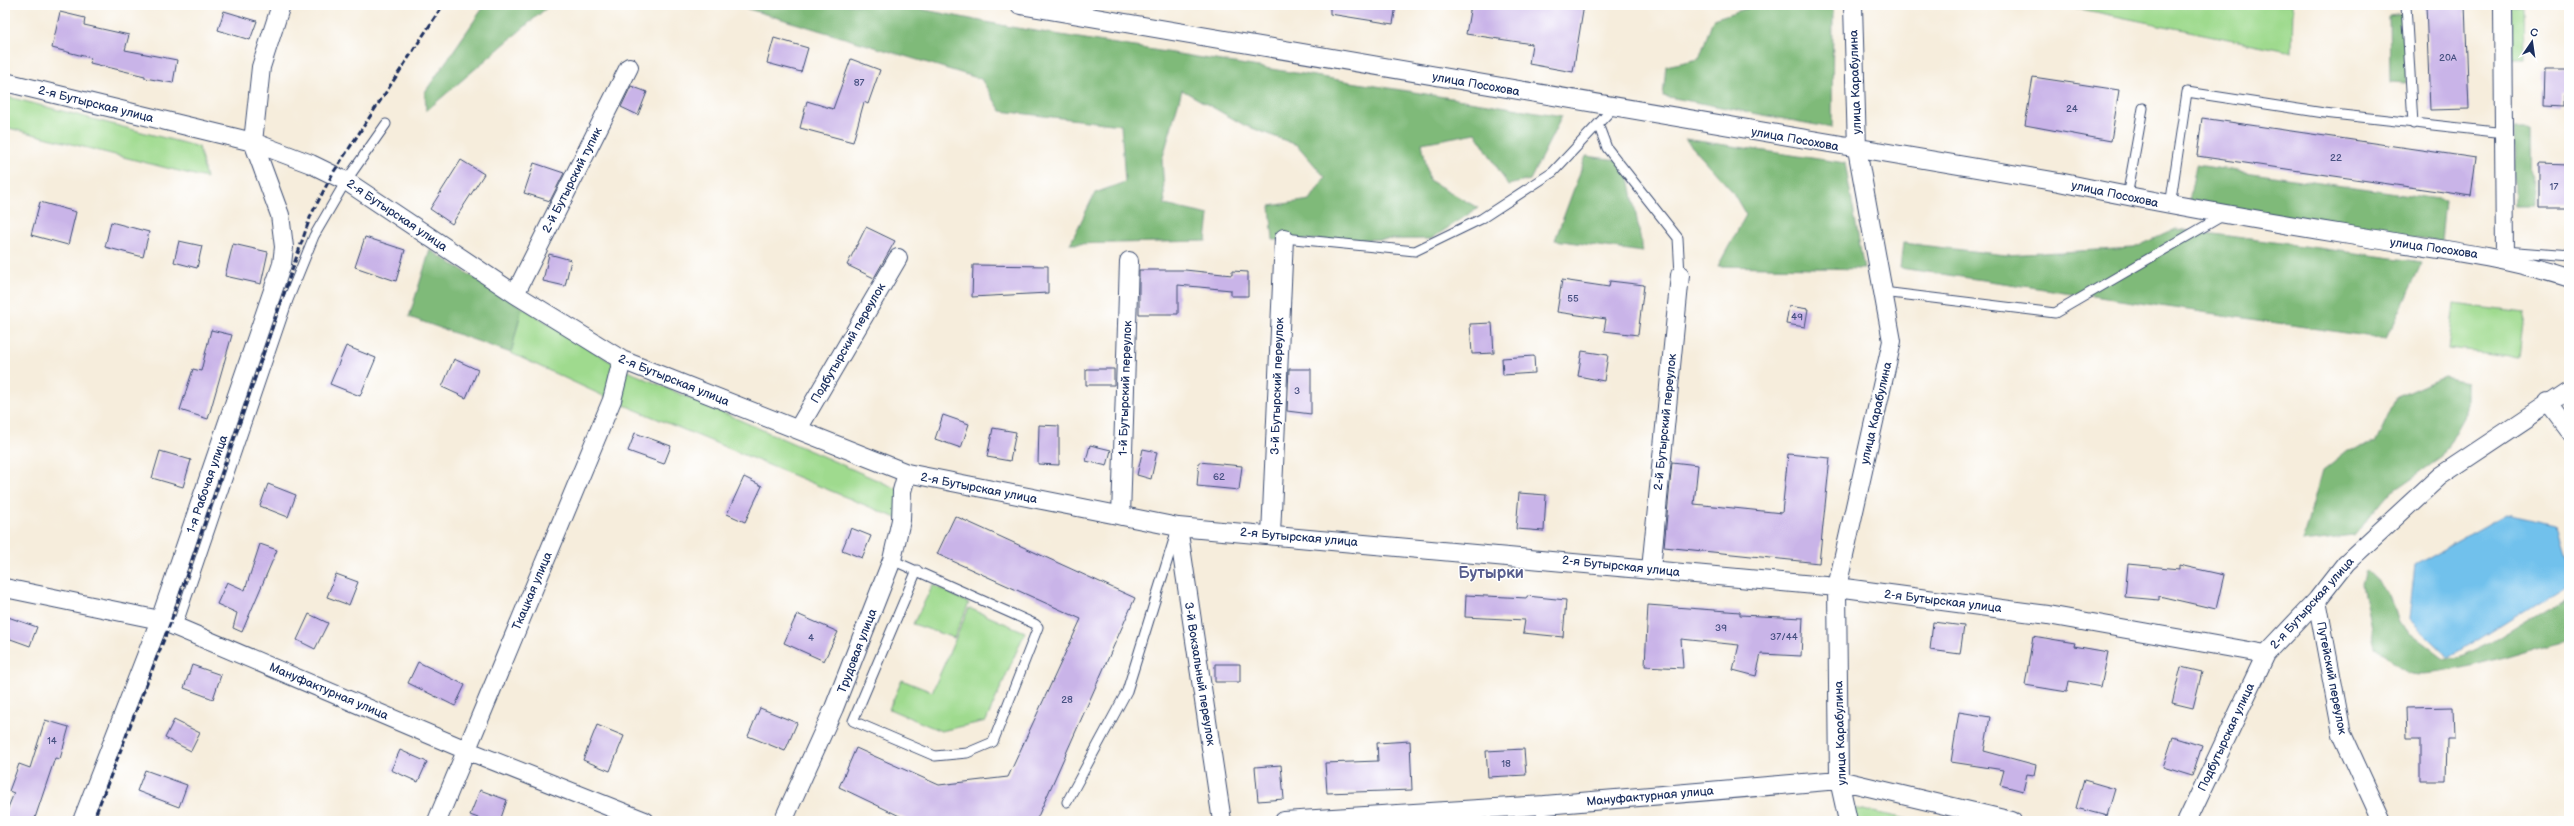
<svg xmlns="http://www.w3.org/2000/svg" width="2574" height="826" viewBox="0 0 2574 826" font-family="'Balsamiq Sans',sans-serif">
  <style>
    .green { fill: #9fda8e; stroke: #5d8476 }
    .forest { fill: #7fba79; stroke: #4d746c }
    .water { fill: #71c1ec; stroke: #4678a5 }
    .building { fill: #c9b4e8 }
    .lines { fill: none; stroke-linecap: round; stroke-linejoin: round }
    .service-casing { stroke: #3c4c71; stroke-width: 11 }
    .minor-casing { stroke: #3c4c71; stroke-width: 20 }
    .service { stroke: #fff; stroke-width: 9 }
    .minor { stroke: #fff; stroke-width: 18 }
    .rail { stroke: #1b2f5e; stroke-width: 3; stroke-dasharray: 6 3; stroke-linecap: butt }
    .labels { text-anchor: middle; stroke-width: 3; stroke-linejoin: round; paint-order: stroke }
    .number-label { font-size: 10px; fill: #465080 }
    .street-label { font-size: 12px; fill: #1b2f5e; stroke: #fff }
    .district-label { font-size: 16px; font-weight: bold; fill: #585e8e; stroke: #fff }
  </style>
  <rect width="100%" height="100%" fill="#fff"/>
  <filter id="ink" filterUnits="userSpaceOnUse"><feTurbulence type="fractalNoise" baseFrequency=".025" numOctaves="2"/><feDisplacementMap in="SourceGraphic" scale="8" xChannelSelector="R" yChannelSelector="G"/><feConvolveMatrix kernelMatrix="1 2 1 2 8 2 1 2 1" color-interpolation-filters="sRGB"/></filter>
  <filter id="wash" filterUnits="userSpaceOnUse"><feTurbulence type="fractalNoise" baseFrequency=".012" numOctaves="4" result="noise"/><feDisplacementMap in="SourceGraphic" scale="16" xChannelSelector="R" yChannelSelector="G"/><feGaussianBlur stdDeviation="0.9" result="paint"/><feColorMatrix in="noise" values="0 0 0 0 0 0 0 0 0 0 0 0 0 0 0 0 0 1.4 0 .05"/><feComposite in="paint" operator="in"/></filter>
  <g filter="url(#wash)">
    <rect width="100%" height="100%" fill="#f6eddc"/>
    <path class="green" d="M2075,5H2293L2292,52L2076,8Z
      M2510,5H2523L2524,59H2511Z
      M5,96L199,147L206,178L5,127Z
      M2454,304L2524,313L2519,357L2448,349Z
      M522,307L621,368L902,491L901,520L612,400L511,353Z
      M933,585L969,603L954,638L913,624Z
      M969,608L1025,632L986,721L941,731L889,709L902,680L932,692Z
      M1835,804L1916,821H1840Z"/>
    <path class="forest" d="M485,5H550L426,111L425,92Z
      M735,5H900L1011,27L1562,116L1530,180L1508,185L1476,133L1422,143L1429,180L1478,208L1431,239L1273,240L1270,206L1310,200L1325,177L1297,145L1244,125L1182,90L1162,160L1165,205L1209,215L1206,241L1070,244L1095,193L1125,182L1121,125L1001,111L981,79Z
      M1748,5H1833L1832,128L1663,96L1666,66L1699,59L1713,19L1748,8Z
      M2406,13L2407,83L2390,82L2389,15Z
      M2514,129H2532L2533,206H2515Z
      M1685,139L1845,163L1864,269L1718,266L1746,215L1732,191Z
      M1586,156L1626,161L1643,252L1555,240Z
      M2196,165L2445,201L2441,241L2188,206Z
      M2176,229L2422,262L2387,339L1900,268L1903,243L2006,255L2134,248Z
      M430,250L522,307L511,353L409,317Z
      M2444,377L2467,382V412L2442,457L2387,495L2353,536L2302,542L2322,471L2348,450L2375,443L2396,398Z
      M2366,570L2388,591L2398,623L2444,658H2457L2488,643L2569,594V637C2540,646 2438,680 2412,673C2402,671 2384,654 2375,648L2362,585Z"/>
    <path class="water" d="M2506,514L2557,525L2569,563V582L2449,657L2409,619L2415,565Z"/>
    <g id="blocks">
      <path class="building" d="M1330,5H1396L1393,24L1330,14Z
        M1471,5H1584L1573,72L1529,64L1532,44L1466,34Z
        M2426,5H2465L2469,109L2430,110Z
        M224,11L257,21L250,40L218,30Z
        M60,12L85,18L84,25L129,35L125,50L177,60L173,83L145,78V76L90,63L91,58L52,48Z
        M774,38L808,48L801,72L767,63Z
        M851,59L880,70L868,104L864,102L853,142L800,128L807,101L833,109Z
        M2544,69H2569V90H2565V107L2543,106Z
        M2033,77L2119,90L2111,141L2025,125Z
        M631,86L647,92L638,115L621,107Z
        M2202,118L2476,158L2471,196L2197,156Z
        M461,160L484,174L452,224L430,209Z
        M534,163L564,173L550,201L524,193Z
        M2539,164L2569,165V207H2539Z
        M40,202L76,212L68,245L31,235Z
        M111,222L149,232L143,257L105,247Z
        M866,227L895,241L874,278L847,265Z
        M365,237L405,250L396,281L355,267Z
        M179,241L202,246L197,268L174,262Z
        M233,244L268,252L261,284L225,276Z
        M549,254L571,260L565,286L543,281Z
        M973,265L1048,266V293L972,297Z
        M1139,270H1185L1232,275V271L1248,272V296H1231V290L1178,285V314H1139Z
        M1562,280L1609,287L1610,281L1644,285L1638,335L1604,331L1606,319L1557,312Z
        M1789,306L1808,309L1805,327L1786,324Z
        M1492,323L1494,353L1472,354L1470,324Z
        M211,330L232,335L208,419L180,410L193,369L201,371Z
        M346,346L376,358L360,396L330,384Z
        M1582,351L1608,355L1604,381L1578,376Z
        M1534,356L1535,373L1503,375L1502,358Z
        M454,359L478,370L466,398L442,387Z
        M1086,369H1114V385H1086Z
        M1289,369H1311V414L1287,411Z
        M943,415L969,424L961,448L935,439Z
        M1039,425L1059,426V465L1038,464Z
        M993,428L1016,432L1010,461L987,457Z
        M635,433L671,446L664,464L628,451Z
        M1090,445L1111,450L1107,466L1086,461Z
        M1143,449L1157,452L1151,479L1137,475Z
        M160,451L191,460L183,487L152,478Z
        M1788,454L1830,458L1819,563L1664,547L1672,462L1698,465L1694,504L1782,513Z
        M1199,462L1242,466L1239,490L1197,486Z
        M744,477L762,486L745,522L727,514Z
        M268,484L296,495L288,517L260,506Z
        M1519,493L1546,495L1544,531L1516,529Z
        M955,516L1135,598L1036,821H910L839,787L856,748L939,785L1008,777L1081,619L937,554Z
        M851,528L871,536L862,558L842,550Z
        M260,544L277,550L242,632L233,628L237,613L217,604L227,582L245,590Z
        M2128,564L2179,569V565L2224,575L2216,609L2159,596V600L2125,597Z
        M336,574L358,582L349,605L327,597Z
        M1466,595L1527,598V596L1566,600L1563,637L1523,633L1525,620L1465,617Z
        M1648,605L1740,612V615L1803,618L1801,656L1761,654L1756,676L1733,670L1739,645L1681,639L1683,668L1645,666Z
        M309,614L328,623L315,649L297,640Z
        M797,614L838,632L824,661L784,643Z
        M5,616L37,627L30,646L5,637Z
        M1933,622L1964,626L1960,654L1930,650Z
        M2033,636L2075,643L2074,646L2108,652L2101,687L2069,681L2067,692L2025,685Z
        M418,662L465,685L455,706L408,683Z
        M1215,664H1240V682H1215Z
        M192,665L221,675L213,699L184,688Z
        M2181,667L2202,672L2193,708L2172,703Z
        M2453,707L2454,739H2447L2446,781H2420V739H2407L2406,708Z
        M760,708L797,723L785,751L748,736Z
        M1959,712L1990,717L1984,751L2036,765L2034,775L2027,774L2023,791L2000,785L2004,770L1951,762Z
        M45,720L69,727L60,759L55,758L34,821H5V815L14,793L9,791L19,764L30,768Z
        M174,720L200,733L191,751L165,738Z
        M597,725L624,736L610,771L583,760Z
        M2173,737L2202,746L2192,776L2163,767Z
        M1410,741L1412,790L1327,793L1325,763L1378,761L1377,743Z
        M1524,749L1526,775L1488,777L1486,751Z
        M400,750L427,762L418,782L391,770Z
        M1281,765L1284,799L1258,801L1255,767Z
        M145,770L187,785L179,807L137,791Z
        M2084,780L2115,789L2107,816L2076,808Z
        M480,790L507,800L500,821H486L470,815Z"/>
    </g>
  </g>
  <g filter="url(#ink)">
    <use href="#blocks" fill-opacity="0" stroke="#3c4c71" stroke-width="1"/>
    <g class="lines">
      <g class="service-casing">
        <path id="service" d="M2406,5L2413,124
          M1598,124L1607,148L1678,238L1680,275
          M2127,197L2143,108
          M2170,206L2187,92L2324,113L2505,133
          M1284,238L1415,251L1481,219L1553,172L1614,107
          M2505,251L2569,256
          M1883,292L2055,313L2224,215
          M892,560L1035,624L1038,627L993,742L967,753L935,756L853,721L917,570
          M177,626L288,300L314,236L346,181L386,124
          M1067,802L1127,691L1175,536"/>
      </g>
      <g class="minor-casing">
        <path id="minor" d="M1020,5L2059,182C2158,203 2257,220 2356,236C2428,248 2499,255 2569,278
          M2503,5L2505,259
          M5,82L253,142L311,164L346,181L515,294L622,360L907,473L1178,527L1837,587L2048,615L2266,654L2317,600L2346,563L2440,476L2569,390
          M515,294L629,67
          M2548,402L2569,430
          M798,429L898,258
          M1121,516L1129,261
          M1178,527L1222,821
          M1271,535L1284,238
          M1651,569L1680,275
          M5,588L160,620L466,750L645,821
          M2317,600L2342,734L2382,821
          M1545,805L1547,821
          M82,821L160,620L282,264L284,247L280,215L253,142L261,67L281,5
          M437,821L612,400L622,360
          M783,821L834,708L892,560L901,520L902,491L907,473
          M1284,821L1545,805L1839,780L2012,821
          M1848,821L1839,780L1837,587L1892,341L1857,149L1853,5
          M2187,821L2266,654"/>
      </g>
      <use href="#service" class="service"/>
      <use href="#minor" class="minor"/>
      <path class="rail" d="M93,821L170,624L311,215L333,173L443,5"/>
    </g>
  </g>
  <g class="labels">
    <g class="number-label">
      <text x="2448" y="61">20А</text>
      <text x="859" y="86">87</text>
      <text x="2072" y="112">24</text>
      <text x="2336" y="161">22</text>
      <text x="2554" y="190">17</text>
      <text x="1573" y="302">55</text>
      <text x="1797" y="320">49</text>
      <text x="1297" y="394">3</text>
      <text x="1219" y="480">62</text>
      <text x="1721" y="631">39</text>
      <text x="1784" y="640">37/44</text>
      <text x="811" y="641">4</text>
      <text x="1067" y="703">28</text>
      <text x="52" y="744">14</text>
      <text x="1506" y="767">18</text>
    </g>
    <g class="street-label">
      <text transform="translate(1855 82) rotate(-92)" y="4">улица Карабулина</text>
      <text transform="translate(1476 84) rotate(10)" y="4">улица Посохова</text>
      <text transform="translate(96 104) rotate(14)" y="4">2-я Бутырская улица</text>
      <text transform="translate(1795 139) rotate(10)" y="4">улица Посохова</text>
      <text transform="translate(572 180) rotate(-63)" y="4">2-й Бутырский тупик</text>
      <text transform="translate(2115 194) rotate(12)" y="4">улица Посохова</text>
      <text transform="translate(397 215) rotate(34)" y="4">2-я Бутырская улица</text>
      <text transform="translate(2434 248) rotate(8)" y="4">улица Посохова</text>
      <text transform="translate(848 343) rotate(-60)" y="4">Подбутырский переулок</text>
      <text transform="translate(674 380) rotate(22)" y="4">2-я Бутырская улица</text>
      <text transform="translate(1277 386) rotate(-88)" y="4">3-й Бутырский переулок</text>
      <text transform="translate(1125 388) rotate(-88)" y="4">1-й Бутырский переулок</text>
      <text transform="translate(1876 413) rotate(-77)" y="4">улица Карабулина</text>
      <text transform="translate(1665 422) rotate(-84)" y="4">2-й Бутырский переулок</text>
      <text transform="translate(207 484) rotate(-71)" y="4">1-я Рабочая улица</text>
      <text transform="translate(979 488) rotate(11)" y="4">2-я Бутырская улица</text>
      <text transform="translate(1299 537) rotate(5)" y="4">2-я Бутырская улица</text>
      <text transform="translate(1621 566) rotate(6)" y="4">2-я Бутырская улица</text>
      <text transform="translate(532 591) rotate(-67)" y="4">Ткацкая улица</text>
      <text transform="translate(1943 601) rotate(7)" y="4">2-я Бутырская улица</text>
      <text transform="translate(2312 603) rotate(-48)" y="4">2-я Бутырская улица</text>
      <text transform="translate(857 651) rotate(-69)" y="4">Трудовая улица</text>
      <text transform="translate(1200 674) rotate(81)" y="4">3-й Вокзальный переулок</text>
      <text transform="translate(2332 678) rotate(79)" y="4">Путейский переулок</text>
      <text transform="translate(329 691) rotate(23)" y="4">Мануфактурная улица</text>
      <text transform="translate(1840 733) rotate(-92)" y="4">улица Карабулина</text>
      <text transform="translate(2226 737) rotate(-65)" y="4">Подбутырская улица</text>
      <text transform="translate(1650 796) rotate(-5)" y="4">Мануфактурная улица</text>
    </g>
    <g class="district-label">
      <text x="1491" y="578">Бутырки</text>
    </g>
  </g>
  <rect width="2574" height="826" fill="none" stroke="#fff" stroke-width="20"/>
  <g transform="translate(2532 42) rotate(13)" stroke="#ffffff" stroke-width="3" paint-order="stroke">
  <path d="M0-3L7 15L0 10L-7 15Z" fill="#1b2f5e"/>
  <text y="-6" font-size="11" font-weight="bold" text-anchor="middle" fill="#1b2f5e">С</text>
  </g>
</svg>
